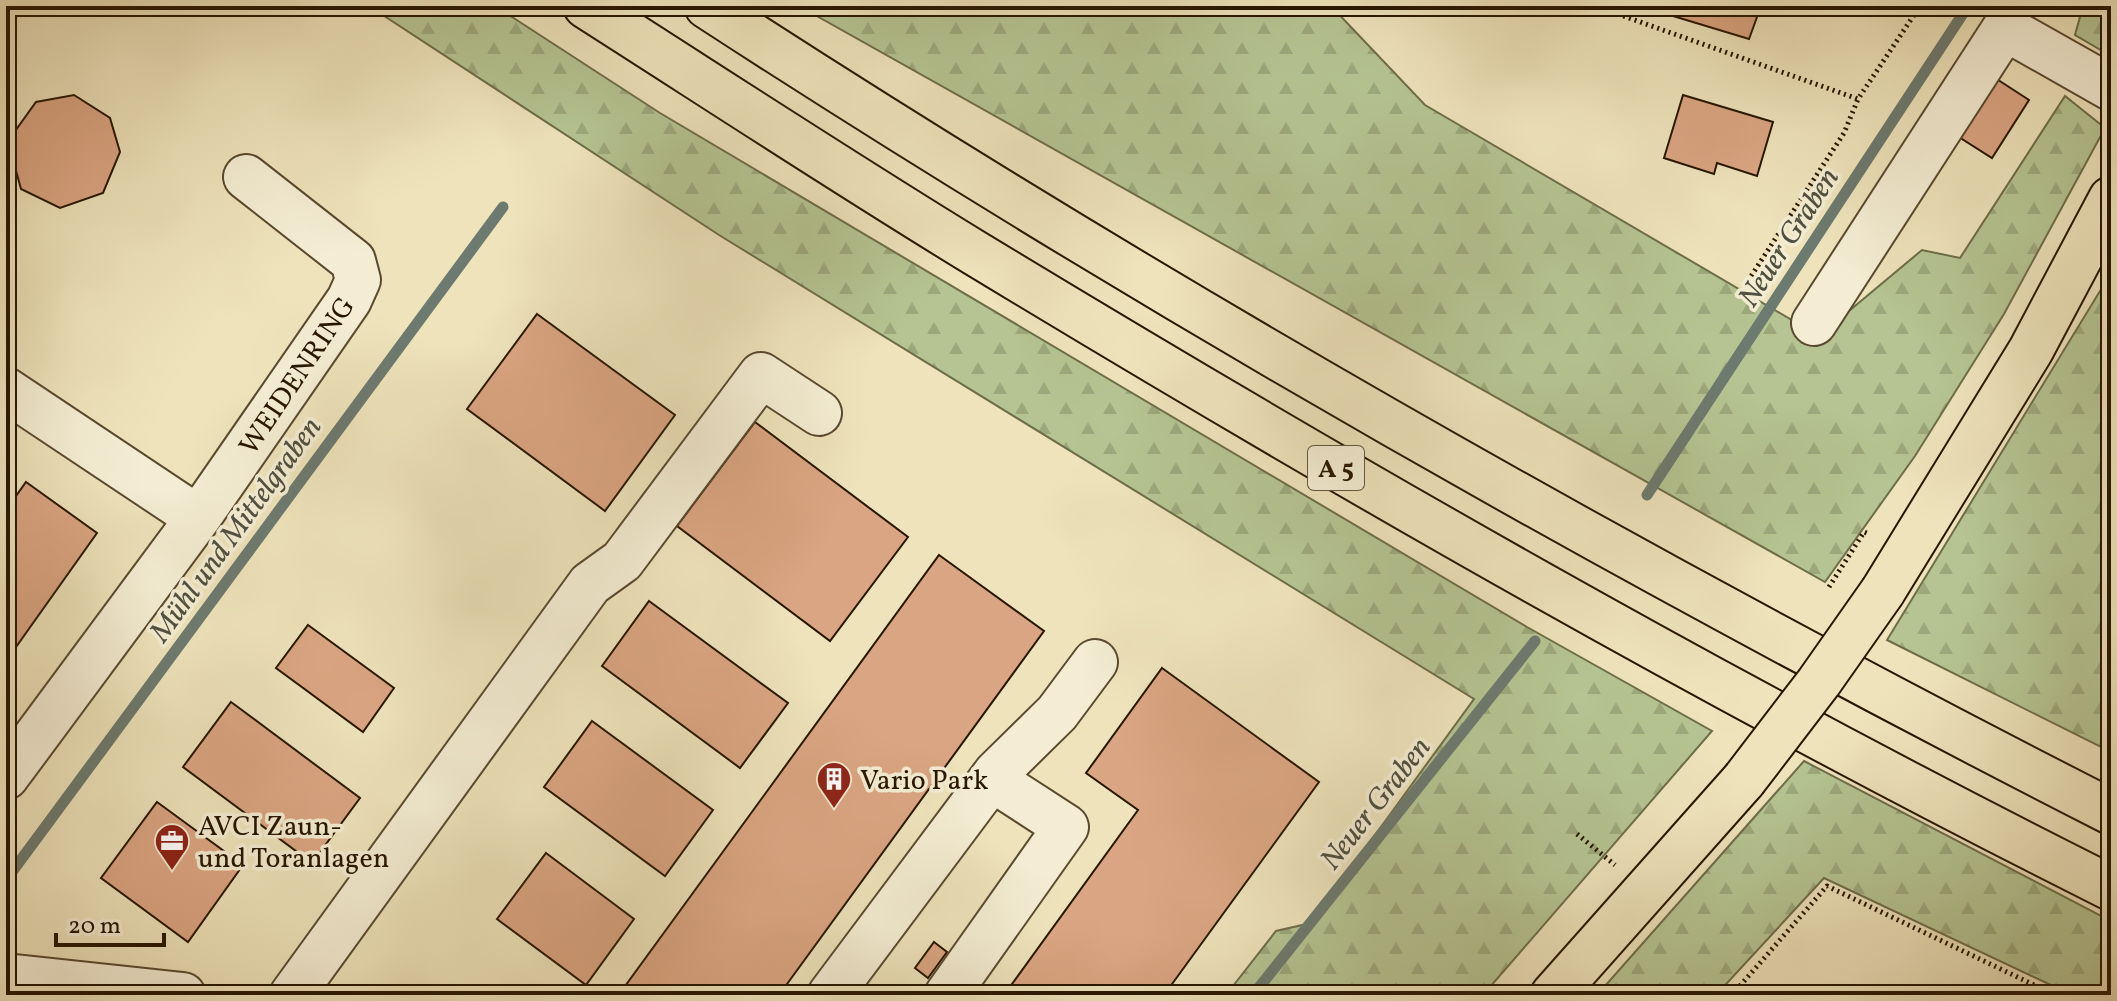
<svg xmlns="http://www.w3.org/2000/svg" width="2117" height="1001" viewBox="0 0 2117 1001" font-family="Vollkorn,serif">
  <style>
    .forest { fill: url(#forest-firs); stroke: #6e6d49; stroke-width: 2 }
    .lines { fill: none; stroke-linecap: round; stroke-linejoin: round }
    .stream { stroke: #6d7a6f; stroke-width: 11 }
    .building { fill: #daa582; stroke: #271600; stroke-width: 2 }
    .minor-casing { stroke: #59492f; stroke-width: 48 }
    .major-casing { stroke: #271600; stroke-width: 48 }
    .highway-casing { stroke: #271600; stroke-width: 48 }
    .path { stroke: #271600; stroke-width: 5; stroke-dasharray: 2 4; stroke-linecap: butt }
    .minor { stroke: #f4edd3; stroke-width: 44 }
    .major { stroke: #eee3bb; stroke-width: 44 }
    .highway { stroke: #eee3bb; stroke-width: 44 }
    .major-bridge-casing { stroke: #271600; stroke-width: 48; stroke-linecap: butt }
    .major-bridge { stroke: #eee3bb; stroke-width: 44 }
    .labels { text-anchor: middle; stroke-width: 7; stroke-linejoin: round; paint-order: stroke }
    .shield { fill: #f4edd3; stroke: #64563f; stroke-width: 2 }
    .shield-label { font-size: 26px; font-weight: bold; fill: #271600 }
    .street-label { font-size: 28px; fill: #271600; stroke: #f4edd3 }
    .poi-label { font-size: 28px; fill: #271600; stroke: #f4edd3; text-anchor: start }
    .water-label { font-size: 30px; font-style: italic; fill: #505041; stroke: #f4edd3 }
  </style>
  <defs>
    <pattern id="forest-firs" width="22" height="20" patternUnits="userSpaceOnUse" patternTransform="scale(2)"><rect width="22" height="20" fill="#b5c492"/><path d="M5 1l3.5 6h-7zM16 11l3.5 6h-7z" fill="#9ca87c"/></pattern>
  </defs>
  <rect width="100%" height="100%" fill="#eee3bb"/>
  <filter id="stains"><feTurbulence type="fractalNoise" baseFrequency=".0025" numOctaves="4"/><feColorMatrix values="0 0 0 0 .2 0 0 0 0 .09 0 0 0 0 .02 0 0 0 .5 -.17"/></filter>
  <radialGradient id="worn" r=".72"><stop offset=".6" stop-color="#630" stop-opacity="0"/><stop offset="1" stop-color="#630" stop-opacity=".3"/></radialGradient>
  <path class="forest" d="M369,6H495L660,113L1527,627L1712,731L1483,995H1226L1276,931L1311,923L1474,699L719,235Z
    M799,6H1331L1425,105L1819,336L1922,250L1960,258L2065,96L2105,128L2004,314L1915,456L1825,582Z
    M2083,6H2111V56L2075,35Z
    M2111,273V752L1887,640Z
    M1804,761L2111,921V995H2072L1824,878L1716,995H1597Z"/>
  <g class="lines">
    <path class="stream" d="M1647,495L1968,6
      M6,880L503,207
      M1253,995L1535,641"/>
  </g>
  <path class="building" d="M1640,6H1761L1749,39Z
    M1989,74L2029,100L1992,158L1951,132Z
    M74,95L110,118L120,152L103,193L60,208L21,189L8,141L36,102Z
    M1683,95L1773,122L1757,176L1717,163L1714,174L1664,158Z
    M537,314L675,415L605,511L467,409Z
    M755,422L908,537L830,641L677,526Z
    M26,482L97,533L6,661V510Z
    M939,555L1044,631L779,995H689L623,989Z
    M649,601L788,703L740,768L602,666Z
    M308,625L394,688L363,732L276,668Z
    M1162,668L1319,782L1164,995H1004L1138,810L1086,773Z
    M231,702L360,798L312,863L183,767Z
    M592,721L713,810L665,876L544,787Z
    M157,802L243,865L188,942L101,878Z
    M546,853L634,919L586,985L497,919Z
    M934,942L947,952L928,978L915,968Z"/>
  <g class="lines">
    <g class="minor-casing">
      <path id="minor" d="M1814,323L2005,28L2111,88
        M6,390L198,518
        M6,777L198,518L349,300L358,280L353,261L246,177
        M6,976L183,995
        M292,995L590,584L622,561L761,375L819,413
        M830,995L996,773L1057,713L1095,662
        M947,995L1066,827L992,779"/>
    </g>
    <g class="major-casing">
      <path id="major" d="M1883,591L2031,350L2111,199
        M1553,995L1744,780"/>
    </g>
    <g class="highway-casing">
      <path id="highway" d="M586,6C716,89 844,173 975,253C1346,478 1723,694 2111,888
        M707,6C1159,300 1631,567 2111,812"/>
    </g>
    <path class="path" d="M1595,6L1858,99L1920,6
      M1748,281L1844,133L1858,99
      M1829,587L1864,532L1869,534
      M1577,834L1615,865
      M1732,995L1827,886L2055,995"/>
    <use href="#minor" class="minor"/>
    <use href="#major" class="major"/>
    <use href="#highway" class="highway"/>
    <g class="major-bridge-casing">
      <path id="major-bridge" d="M1744,780L1819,682L1883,591"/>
    </g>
    <use href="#major-bridge" class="major-bridge"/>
  </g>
  <defs>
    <g id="building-pin" transform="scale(1.8)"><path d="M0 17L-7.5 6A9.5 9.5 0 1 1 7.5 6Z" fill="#8f2418" stroke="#f4edd3"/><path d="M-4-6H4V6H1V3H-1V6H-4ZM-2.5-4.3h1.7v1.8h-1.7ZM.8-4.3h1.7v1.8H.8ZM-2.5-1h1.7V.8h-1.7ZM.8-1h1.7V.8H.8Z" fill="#fff"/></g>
    <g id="office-pin" transform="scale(1.8)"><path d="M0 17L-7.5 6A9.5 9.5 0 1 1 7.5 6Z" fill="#8f2418" stroke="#f4edd3"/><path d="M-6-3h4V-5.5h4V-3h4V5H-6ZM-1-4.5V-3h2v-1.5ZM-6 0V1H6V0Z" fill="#fff"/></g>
  </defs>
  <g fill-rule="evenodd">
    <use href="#building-pin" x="834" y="779"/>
    <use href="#office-pin" x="172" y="841"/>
  </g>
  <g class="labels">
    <rect class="shield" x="1308" y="446" width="56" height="44" rx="6"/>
    <g class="shield-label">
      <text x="1336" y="477">A 5</text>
    </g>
    <g class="street-label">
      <text transform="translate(296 375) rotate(-56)" y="10">WEIDENRING</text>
    </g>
    <g class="poi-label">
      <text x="860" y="789">Vario Park</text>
      <text x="198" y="835">AVCI Zaun-<tspan x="198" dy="32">und Toranlagen</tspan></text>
    </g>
    <g class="water-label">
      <text transform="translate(1788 237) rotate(-57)" y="10">Neuer Graben</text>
      <text transform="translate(235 529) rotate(-54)" y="10">Mühl und Mittelgraben</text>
      <text transform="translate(1375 803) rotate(-52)" y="10">Neuer Graben</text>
    </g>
  </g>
  <rect width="2117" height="1001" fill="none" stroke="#eee3bb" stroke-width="32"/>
  <rect x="8" y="8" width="2101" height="985" fill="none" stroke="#271600" stroke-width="4"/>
  <rect x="16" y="16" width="2085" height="969" fill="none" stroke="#271600" stroke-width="2"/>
  <path d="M56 933v12h108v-12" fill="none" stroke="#271600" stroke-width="4"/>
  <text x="68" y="933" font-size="24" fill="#271600" stroke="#f4edd3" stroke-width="6" paint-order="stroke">20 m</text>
  <rect width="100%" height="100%" filter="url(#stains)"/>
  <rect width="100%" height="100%" fill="url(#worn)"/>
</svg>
